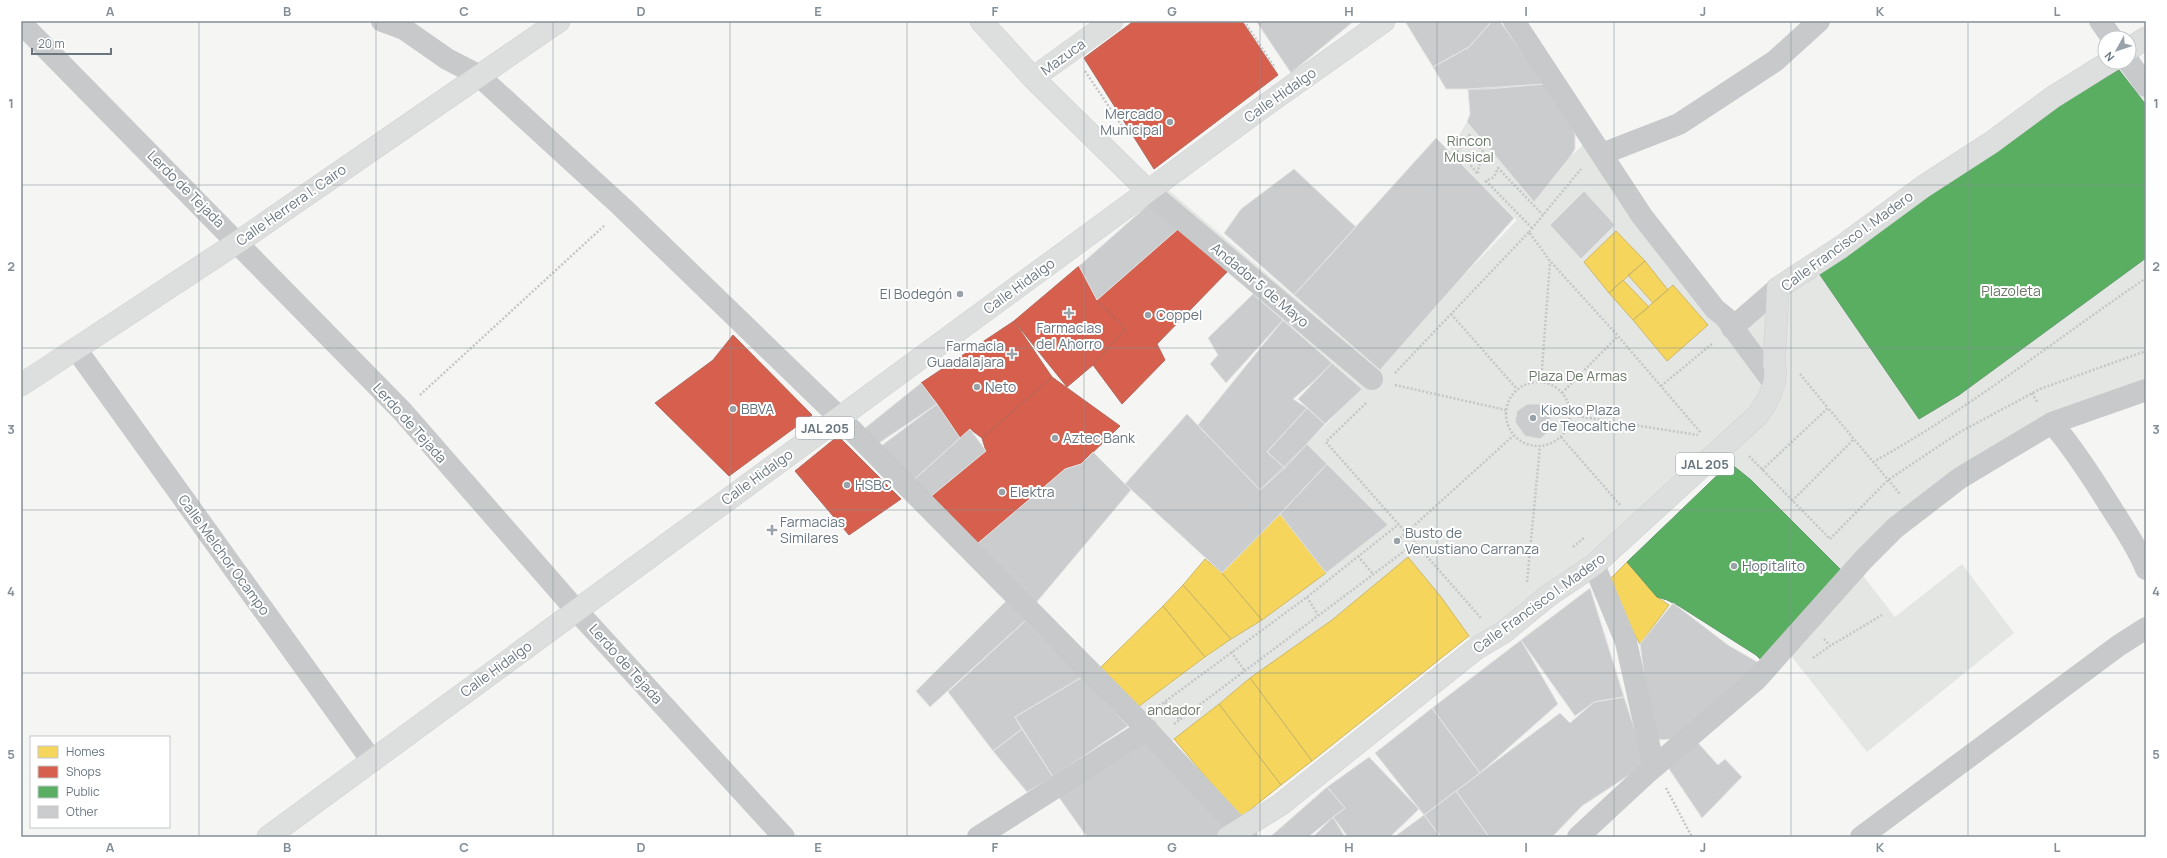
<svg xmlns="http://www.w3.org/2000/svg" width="2167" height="858" viewBox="0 0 2167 858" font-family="Manrope,sans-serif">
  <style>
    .green { fill: #e3e6e2 }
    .homes { fill: #f6d55c; stroke: #ccb867 }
    .shops { fill: #d6604d; stroke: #b5675c }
    .public { fill: #5aae61; stroke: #5e9d6a }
    .building { fill: #cbcccd; stroke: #e4e4e4 }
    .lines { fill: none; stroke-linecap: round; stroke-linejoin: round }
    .major-casing { stroke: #d1d2d2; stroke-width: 23 }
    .path { stroke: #c5c6c7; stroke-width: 2.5; stroke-dasharray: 2 2; stroke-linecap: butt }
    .minor { stroke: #c7c9ca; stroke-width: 22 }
    .major { stroke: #dddede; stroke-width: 22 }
    .grid { fill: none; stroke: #848e97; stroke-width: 1; stroke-opacity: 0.55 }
    .poi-dot { fill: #9aa2a9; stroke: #fff; stroke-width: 1.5 }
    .labels { text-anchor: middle; stroke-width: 4; stroke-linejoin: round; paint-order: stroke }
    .shield { fill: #fff; stroke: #969fa6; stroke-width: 1 }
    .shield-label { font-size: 13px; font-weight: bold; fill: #697680 }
    .street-label { font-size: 14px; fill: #697680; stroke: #fff }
    .poi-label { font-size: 14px; fill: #697680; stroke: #fff; text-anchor: start }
    .park-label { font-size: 14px; fill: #6a7867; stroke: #fff }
    .neatline { fill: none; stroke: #848e97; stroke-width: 1.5 }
    .grid-label { font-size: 13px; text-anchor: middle; font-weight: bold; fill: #848e97 }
  </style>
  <rect width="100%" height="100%" fill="#f5f5f4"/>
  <path class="green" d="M2109,62H2129L2146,86V392L2050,420L1842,571L1751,481L1719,452L1477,648L1441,597L1408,557L1332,620L1250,678L1164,748L1131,713L1231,639L1290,600L1388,525L1307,444L1362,388L1141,197L1159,182L1380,370L1454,286L1517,220L1449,151L1467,122L1534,202L1570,157L1591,137L1725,317L1778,288Z
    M1962,564L2014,633L1867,752L1788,652L1861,573L1895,617Z"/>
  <path class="homes" d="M1616,231L1645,261L1609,293L1584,262Z
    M1645,261L1668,290L1653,303L1628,275Z
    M1623,280L1649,307L1633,320L1609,293Z
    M1673,285L1708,325L1667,361L1633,320Z
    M1280,514L1326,573L1262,620L1222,573Z
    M1408,557L1441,597L1469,636L1312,761L1250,678L1332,620Z
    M1205,559L1222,573L1262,620L1231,639L1183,585Z
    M1627,562L1657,597L1669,605L1640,644L1605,584Z
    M1183,585L1231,639L1205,657L1163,606Z
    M1163,606L1205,657L1138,707L1100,668Z
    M1250,678L1312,761L1281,785L1219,704Z
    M1219,704L1281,785L1240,818L1174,739Z"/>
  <path class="shops" d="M1134,21H1242L1278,75L1154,169L1084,58Z
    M1178,229L1227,272L1157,344L1165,360L1122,404L1093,365L1125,329L1097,300Z
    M1079,266L1097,300L1125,329L1093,365L1067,387L1014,321Z
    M1014,321L1052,377L982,438L970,429L960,438L921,383Z
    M733,335L812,415L729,476L655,403L713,360Z
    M1052,377L1120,426L1081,464L1065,469L970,550L923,503L986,451L982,438Z
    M838,436L901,499L849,535L795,471Z"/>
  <path class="public" d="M2119,70L2146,105V258L1959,395L1919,419L1816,269L1992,142Z
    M1730,463L1751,480L1842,571L1763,662L1756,655L1679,606L1667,600L1657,597L1627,562Z"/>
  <path class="building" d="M1256,21H1354L1291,73Z
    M1409,21H1492L1469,47L1433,67L1406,23Z
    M1492,21H1500L1544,84L1488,89H1446L1433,67L1469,47Z
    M1544,84L1571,124L1575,135V149L1570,157L1534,202L1467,122L1470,114L1468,89Z
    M1436,138L1514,218L1380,370L1294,295Z
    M1294,169L1356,227L1294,295L1224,233L1241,209Z
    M1584,191L1615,225L1581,259L1550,225Z
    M1149,204L1178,229L1097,300L1079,266Z
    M1253,294L1283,320L1226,383L1210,364L1218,355L1208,338Z
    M1283,320L1332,363L1314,381L1293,399L1307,408L1267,452L1285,468L1260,490L1198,425Z
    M1332,363L1362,389L1325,424L1298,399Z
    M921,383L937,404L876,445L865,428Z
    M937,404L960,438L907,486L873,452Z
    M1527,404H1543L1551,415L1549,431L1540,439L1525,436L1515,422L1517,411Z
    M1307,408L1325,424L1285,468L1267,452Z
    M1187,414L1260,490L1307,444L1327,464L1280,514L1222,573L1125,484Z
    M970,429L986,451L923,503L907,486Z
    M1093,452L1131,490L1030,610L970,550L1065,469L1081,464Z
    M1327,464L1388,525L1326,573L1280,514Z
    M1590,588L1624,697L1594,702L1575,716L1521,640Z
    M1008,599L1025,621L930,707L916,691Z
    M1673,603L1728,645L1759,663L1677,739L1653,740L1640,644Z
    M1025,621L1082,677L1015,717L1022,729L993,751L948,692Z
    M1521,640L1558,704L1480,773L1432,708Z
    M1082,677L1128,726L1053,777L1015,717Z
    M1624,697L1646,764L1582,806L1552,837H1489L1456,791L1560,713L1570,723L1594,702Z
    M1432,708L1480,773L1424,815L1375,753Z
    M1022,729L1053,777L1027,792L993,751Z
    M1147,729L1240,830L1228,837H1087L1053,789Z
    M1691,735L1718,765L1725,759L1742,777L1702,818L1669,769Z
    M1369,757L1419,809L1390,837H1348L1333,817L1345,808L1327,787Z
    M1327,787L1345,808L1308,837H1270Z
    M1456,791L1489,837H1441L1424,815Z
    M1424,815L1441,837H1394Z
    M1333,817L1345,837H1313Z"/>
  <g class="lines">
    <g class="major-casing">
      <path id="major" d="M981,21L1033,78L1148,191
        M2129,49L2146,38
        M1033,78L1112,21
        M21,385L238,242L559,21
        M268,837L1260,109L1384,21
        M1228,837L1280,805L1477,648L1504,632L1548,596L1594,565L1758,415C1768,401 1779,381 1774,364L1778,288L1841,247L1924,186L1992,142L2053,97L2109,62"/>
    </g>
    <path class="path" d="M1244,21L1275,68
      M1085,71L1126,132
      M1469,135L1488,157C1480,158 1478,167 1478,174L1458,151Z
      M1532,228L1486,181L1494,177L1498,168L1543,215
      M1529,232L1581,169
      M1451,314L1517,389
      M1395,373L1529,232L1550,261L1618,336L1701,433
      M1800,374L1828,408
      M1506 414a32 32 0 1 1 64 0a32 32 0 1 1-64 0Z
      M1541,382L1550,262
      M1395,385L1506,410
      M1661,386L1713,343
      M1562,393L1618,336
      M2032,393L2038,403
      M420,395L605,225
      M1366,403L1326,442L1481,618
      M1570,415L1698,435
      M1561,437L1621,506
      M1749,456L1830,539L1888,480L1960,432L2040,389L2146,351
      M1873,462C1969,409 2055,340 2146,278
      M1762,470L1828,408L1900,494
      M1792,501L1854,439
      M1397,541L1513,436
      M1573,547L1585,537
      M1358,556L1373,574
      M1527,582L1540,446
      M1307,597L1318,615
      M1824,639L1830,646L1882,615
      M1231,652L1245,671
      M1813,658L1830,646
      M1165,702L1180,720
      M1159,706L1307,597L1399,524
      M1174,724L1415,543
      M1666,788L1692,837"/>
    <path class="minor" d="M382,21L404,29L447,59L478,75L623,208L839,417L1134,716L1247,837
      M1514,21L1642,216L1715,309L1725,317L1773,382
      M2100,21L2112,38
      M21,23L402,411L576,610L784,837
      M2129,62L2146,86
      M1602,154L1679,124L1775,61L1819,21
      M1148,191L1372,379
      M1732,328L1778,288
      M76,349L372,761
      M2052,423C2074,449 2092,477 2110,506C2123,527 2137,546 2146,569
      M1594,565L1626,642L1654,767
      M978,837L1147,729
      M1578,837L1646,774L1756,680L1864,559L1895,528L1960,478L2052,423L2146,390
      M1861,837L2118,646L2146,628"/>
    <use href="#major" class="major"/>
  </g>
  <path class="grid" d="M199,21V837M376,21V837M553,21V837M730,21V837M907,21V837M1084,21V837M1260,21V837M1437,21V837M1614,21V837M1791,21V837M1968,21V837M21,185H2146M21,348H2146M21,510H2146M21,673H2146"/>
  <g class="poi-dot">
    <circle cx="1170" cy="122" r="4"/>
    <circle cx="960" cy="294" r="4"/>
    <path d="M1067 307h4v4h4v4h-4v4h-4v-4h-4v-4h4z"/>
    <circle cx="1148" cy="315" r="4"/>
    <path d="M1010 348h4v4h4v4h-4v4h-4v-4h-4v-4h4z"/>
    <circle cx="977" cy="387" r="4"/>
    <circle cx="733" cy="409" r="4"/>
    <circle cx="1533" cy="418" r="4"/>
    <circle cx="1055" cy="438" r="4"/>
    <circle cx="847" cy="485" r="4"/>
    <circle cx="1002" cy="492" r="4"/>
    <path d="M770 524h4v4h4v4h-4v4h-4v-4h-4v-4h4z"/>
    <circle cx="1397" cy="541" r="4"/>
    <circle cx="1734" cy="566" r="4"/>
  </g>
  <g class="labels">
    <g class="shield">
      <rect x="796" y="417" width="58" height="22" rx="3"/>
      <rect x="1676" y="453" width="58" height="22" rx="3"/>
    </g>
    <g class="shield-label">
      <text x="825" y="433">JAL 205</text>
      <text x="1705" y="469">JAL 205</text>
    </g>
    <g class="street-label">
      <text transform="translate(1063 57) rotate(-36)" y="5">Mazuca</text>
      <text transform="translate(1280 95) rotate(-35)" y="5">Calle Hidalgo</text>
      <text transform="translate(186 189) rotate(45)" y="5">Lerdo de Tejada</text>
      <text transform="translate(291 205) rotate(-35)" y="5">Calle Herrera I. Cairo</text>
      <text transform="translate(1847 241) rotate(-36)" y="5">Calle Francisco I. Madero</text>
      <text transform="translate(1260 285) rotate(40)" y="5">Andador 5 de Mayo</text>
      <text transform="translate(1019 286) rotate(-36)" y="5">Calle Hidalgo</text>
      <text transform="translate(410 423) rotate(48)" y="5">Lerdo de Tejada</text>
      <text transform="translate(757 477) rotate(-36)" y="5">Calle Hidalgo</text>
      <text transform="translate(224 555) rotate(54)" y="5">Calle Melchor Ocampo</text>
      <text transform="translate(1539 603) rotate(-36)" y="5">Calle Francisco I. Madero</text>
      <text transform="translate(626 664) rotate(48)" y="5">Lerdo de Tejada</text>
      <text transform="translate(496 669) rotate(-36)" y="5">Calle Hidalgo</text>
    </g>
    <g class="poi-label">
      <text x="1162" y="119" text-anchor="end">Mercado<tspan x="1162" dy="16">Municipal</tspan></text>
      <text x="952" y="299" text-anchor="end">El Bodegón</text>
      <text x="1156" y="320">Coppel</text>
      <text x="1069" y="333" text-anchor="middle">Farmacias<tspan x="1069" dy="16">del Ahorro</tspan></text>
      <text x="1004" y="351" text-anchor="end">Farmacia<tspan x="1004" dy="16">Guadalajara</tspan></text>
      <text x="985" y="392">Neto</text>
      <text x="741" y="414">BBVA</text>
      <text x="1541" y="415">Kiosko Plaza<tspan x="1541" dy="16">de Teocaltiche</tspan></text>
      <text x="1063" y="443">Aztec Bank</text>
      <text x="855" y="490">HSBC</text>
      <text x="1010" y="497">Elektra</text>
      <text x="780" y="527">Farmacias<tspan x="780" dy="16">Similares</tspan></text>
      <text x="1405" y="538">Busto de<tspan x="1405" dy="16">Venustiano Carranza</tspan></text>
      <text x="1742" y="571">Hopitalito</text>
    </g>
    <g class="park-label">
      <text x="1469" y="146">Rincon<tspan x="1469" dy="16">Musical</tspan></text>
      <text x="2011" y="296">Plazoleta</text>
      <text x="1578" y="381">Plaza De Armas</text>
      <text x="1174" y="715">andador</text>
    </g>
  </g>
  <rect width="2167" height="858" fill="none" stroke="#ffffff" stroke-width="44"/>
  <rect x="30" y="736" width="140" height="92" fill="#ffffff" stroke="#c3c8cc"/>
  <rect x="38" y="746" width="20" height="12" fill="#f6d55c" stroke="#c3c8cc"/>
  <text x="66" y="756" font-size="12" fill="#697680">Homes</text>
  <rect x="38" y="766" width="20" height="12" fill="#d6604d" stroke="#c3c8cc"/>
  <text x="66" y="776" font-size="12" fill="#697680">Shops</text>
  <rect x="38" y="786" width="20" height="12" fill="#5aae61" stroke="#c3c8cc"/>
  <text x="66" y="796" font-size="12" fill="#697680">Public</text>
  <rect x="38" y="806" width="20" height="12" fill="#cbcccd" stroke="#c3c8cc"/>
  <text x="66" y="816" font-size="12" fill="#697680">Other</text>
  <g transform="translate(2117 50) rotate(230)"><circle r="19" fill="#ffffff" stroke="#c3c8cc"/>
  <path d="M0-3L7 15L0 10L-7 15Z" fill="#9aa2a9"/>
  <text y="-6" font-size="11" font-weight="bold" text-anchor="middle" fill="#697680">N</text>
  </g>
  <path d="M32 48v6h79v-6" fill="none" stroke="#697680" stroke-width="2"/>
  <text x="38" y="48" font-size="12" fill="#697680" stroke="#ffffff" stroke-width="3" paint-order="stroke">20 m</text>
  <rect x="22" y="22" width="2123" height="814" class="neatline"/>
  <g class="grid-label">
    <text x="110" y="16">A</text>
    <text x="287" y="16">B</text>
    <text x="464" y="16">C</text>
    <text x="641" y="16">D</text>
    <text x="818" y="16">E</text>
    <text x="995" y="16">F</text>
    <text x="1172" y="16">G</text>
    <text x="1349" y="16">H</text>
    <text x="1526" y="16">I</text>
    <text x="1703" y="16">J</text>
    <text x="1880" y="16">K</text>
    <text x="2057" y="16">L</text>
    <text x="11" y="108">1</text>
    <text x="2156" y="108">1</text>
    <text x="11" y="271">2</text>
    <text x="2156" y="271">2</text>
    <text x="11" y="434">3</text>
    <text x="2156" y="434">3</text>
    <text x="11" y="596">4</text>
    <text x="2156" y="596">4</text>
    <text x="11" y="759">5</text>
    <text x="2156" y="759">5</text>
    <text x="110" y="852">A</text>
    <text x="287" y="852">B</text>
    <text x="464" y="852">C</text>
    <text x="641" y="852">D</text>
    <text x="818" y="852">E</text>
    <text x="995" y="852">F</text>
    <text x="1172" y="852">G</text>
    <text x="1349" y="852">H</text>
    <text x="1526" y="852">I</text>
    <text x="1703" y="852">J</text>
    <text x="1880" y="852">K</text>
    <text x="2057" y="852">L</text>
  </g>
</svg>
